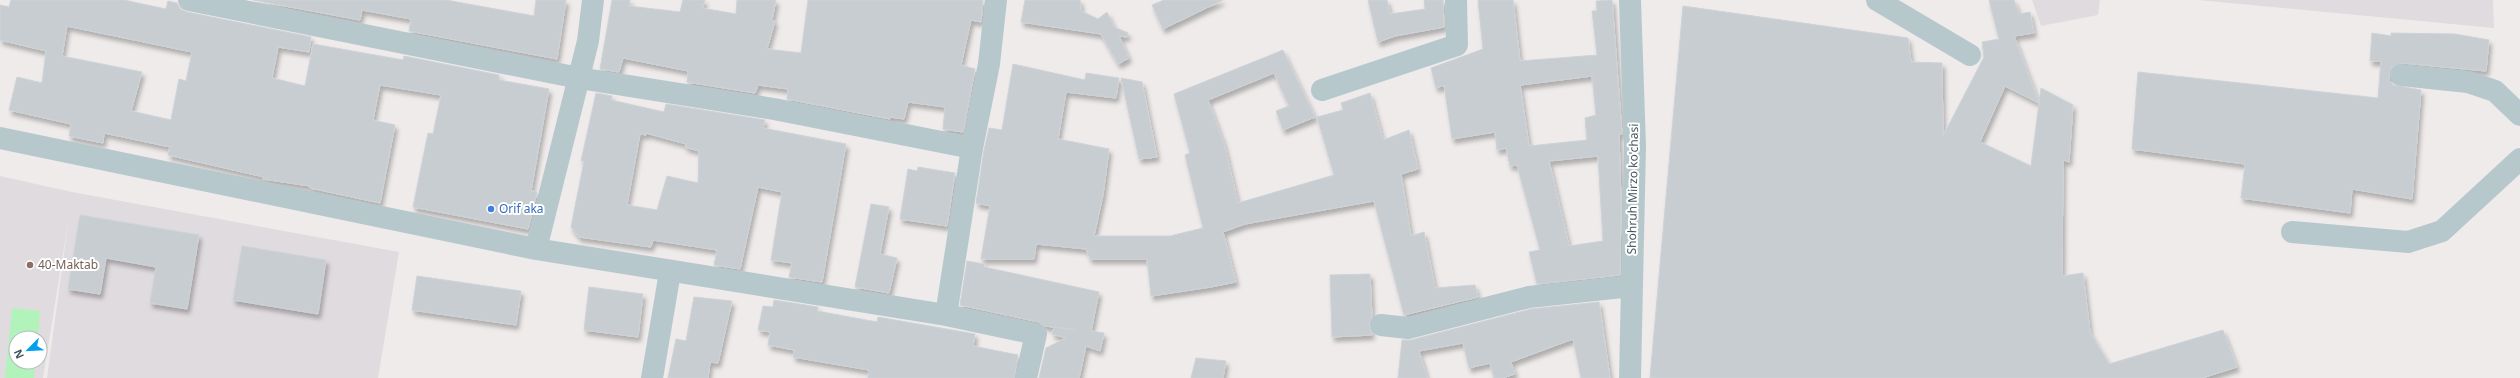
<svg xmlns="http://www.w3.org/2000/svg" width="2520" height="378" viewBox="0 0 2520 378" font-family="'Noto Sans',sans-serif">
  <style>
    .education { fill: #e0dbde; fill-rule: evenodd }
    .green { fill: #b2f3bc }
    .building { fill: #c7cdd1; stroke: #ced3d8; fill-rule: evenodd; filter: url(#shadow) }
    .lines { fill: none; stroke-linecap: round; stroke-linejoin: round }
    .minor { stroke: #b7c8cd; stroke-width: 22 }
    .shop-dot { fill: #3f7fe0; stroke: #fff; stroke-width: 1.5 }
    .education-dot { fill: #8d6e63; stroke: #fff; stroke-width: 1.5 }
    .labels { text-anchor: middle; stroke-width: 4; stroke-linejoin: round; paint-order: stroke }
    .street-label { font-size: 12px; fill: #42545b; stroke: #fff }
    .shop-label { font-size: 12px; fill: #366cbe; stroke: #fff; text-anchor: start }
    .education-label { font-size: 12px; fill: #785e54; stroke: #fff; text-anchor: start }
  </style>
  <defs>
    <filter id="shadow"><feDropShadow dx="2.5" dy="4.5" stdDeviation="2" flood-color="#0004"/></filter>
  </defs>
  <rect width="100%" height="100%" fill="#efebeb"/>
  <path class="education" d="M2032,0H2100L2098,15L2041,26Z
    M2198,0H2493L2494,28Z
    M0,176L72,192L399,252L378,378H47L69,217L43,378H0ZM16,338H40V362H16Z"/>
  <path class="green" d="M12,308L40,311L38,338H16V362H35L34,378H5Z"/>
  <path class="building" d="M11,0H124L166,9L168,1L177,3L180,9L187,12L311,37L309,52L278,47L272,78L305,86L313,44L403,60L404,56L499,75V80L549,89L531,191L537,192L528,229L413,207L428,133L433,134L441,95L380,85L373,120L395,125L380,203L310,188V186L263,179L264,177L168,155L170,147L104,133L103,143L69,136L71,124L9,110L17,77L42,83L46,51L0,40V5L9,7ZM67,26L192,52L186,81L179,79L171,120L131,111L142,72L62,56Z
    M253,0H446L534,16L536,0H566L557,59L409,31L411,19L362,10L360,20Z
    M612,0H630L629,6L680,12L683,0H705L702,8L736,14L737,0H776L772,20L775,21L767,49L801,53L808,0H983L981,22L971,20L961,65L975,69L963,132L943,129L945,107L908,102L904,119L890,117V119L787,99L788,89L758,85L755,93L687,82L688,71L623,58L619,72L600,69Z
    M1025,0H1080L1081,11L1098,19L1107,12L1114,27L1128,33L1127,37L1119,36L1129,58L1118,64L1101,34L1021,22Z
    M1164,0H1223L1163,29L1152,5Z
    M1368,0H1387L1390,14L1425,9L1424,0H1443L1444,27L1395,36L1378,42Z
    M1478,0H1513L1520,61L1597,55L1592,11H1597L1596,1L1612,0L1622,134L1619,135L1621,201L1620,275L1537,284L1529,252L1540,250L1517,165L1510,166L1506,148L1497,150L1495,132L1452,139L1444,85L1436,88L1431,68L1483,49ZM1592,76L1596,115L1585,118L1587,140L1529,146L1520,85ZM1598,156L1603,241L1569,246L1549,161Z
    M1989,0H2014L2019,14L2030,12L2034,33L2014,36L2039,103L2041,88L2073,105L2069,162L2063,160L2062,276L2083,273L2090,332L2109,364L2223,330L2237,367L2202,378H1650L1683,6L1908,38L1911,62L1942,63L1943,136L1984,57L1982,42L1999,39ZM2005,86L2039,103L2031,166L1980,142Z
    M2372,33L2391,36V33L2455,34L2489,40L2486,71L2402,63L2391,68L2389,80L2393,85L2421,90L2412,199L2352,189L2350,213L2241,198L2245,164L2132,149L2138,72L2378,98L2381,61H2370Z
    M1283,50L1315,117L1283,130L1276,111L1289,106L1274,73L1208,100L1224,144L1238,203L1334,175L1317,117L1343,110L1341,103L1370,93L1383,140L1409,130L1418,169L1401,174L1411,236L1424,232L1435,288L1475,285L1478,297L1404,315L1374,201L1245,224L1223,232L1236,282L1211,287L1151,296L1147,259H1090L1086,249L1036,244L1034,259H981L990,206L976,203L984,150L989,128L1002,130L1013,64L1085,80L1086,73L1119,78L1116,98L1066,92L1058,139L1109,149L1103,195L1094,236H1170L1203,228L1185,155L1190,153L1174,94Z
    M1121,78L1142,82L1157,157L1139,159Z
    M596,93L612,96L611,100L664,112L666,104L765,120L763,128L846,144L822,282L789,277L792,263L771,260L782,192L758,187L740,269L714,265L717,250L653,240L651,247L579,237L571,227L584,161H581ZM646,133L686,144L685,147L699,151L698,183L667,176L657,210L627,205L640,134L646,135Z
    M918,167L955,173L947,226L900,219L908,169L917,171Z
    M871,204L889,207L880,254L897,258L889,293L855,287Z
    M80,215L199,235L187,309L150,303L156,267L106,258L100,294L68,289Z
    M242,246L326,260L318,314L233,300Z
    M967,261L984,264V267L1099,292L1091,331L1104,333L1100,351L1086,346L1079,378H1039L1046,348L1066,338L1052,334L1054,327L1076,330L1045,326L1039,322L960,305Z
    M1370,274L1372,317L1369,324L1372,335L1332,337L1330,275Z
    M417,276L521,291L516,325L412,310Z
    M589,287L643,294L638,337L584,330Z
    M694,297L732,301L718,363L710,362L708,378H668L676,339L686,341Z
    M774,300L818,307L817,311L877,322L878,317L975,334L973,346L1018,355L1014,378H868L869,370L793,357L794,350L768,345L770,332L758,330L763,306L773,307Z
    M1599,302L1610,378H1581L1573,339L1511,362L1515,374L1503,378H1494L1490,363L1469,368L1463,343L1419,351L1427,378H1398L1402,340H1411L1531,309Z
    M1196,358L1226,361L1223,378H1191Z"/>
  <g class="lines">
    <path class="minor" d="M189,0L579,78L774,109L972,148L946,315
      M593,0L588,41L536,249L946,315L1036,334L1026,378
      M1630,0L1635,146L1630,378
      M1877,0L1970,55
      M2401,75L2468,82L2495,91L2520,115
      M1322,90L1457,45L1456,0
      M0,138L536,249
      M972,148L989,64L996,0
      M2292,232L2408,242L2442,231L2520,159
      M1381,325L1408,328L1529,297L1632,286
      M652,378L670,272"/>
  </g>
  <circle class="shop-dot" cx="491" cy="209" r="4"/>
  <circle class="education-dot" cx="30" cy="265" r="4"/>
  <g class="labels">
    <g class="street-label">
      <text transform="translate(1633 189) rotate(-89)" y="4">Shohruh Mirzo ko'chasi</text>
    </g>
    <g class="shop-label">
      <text x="499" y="213">Orif aka</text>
    </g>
    <g class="education-label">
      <text x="38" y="269">40-Maktab</text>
    </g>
  </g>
  <g transform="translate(28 350) rotate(246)"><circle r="19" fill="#ffffff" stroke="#b3bbbd"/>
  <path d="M0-3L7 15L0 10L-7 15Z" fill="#03a0f0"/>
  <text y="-6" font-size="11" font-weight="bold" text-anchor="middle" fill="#42545b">N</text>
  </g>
</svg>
